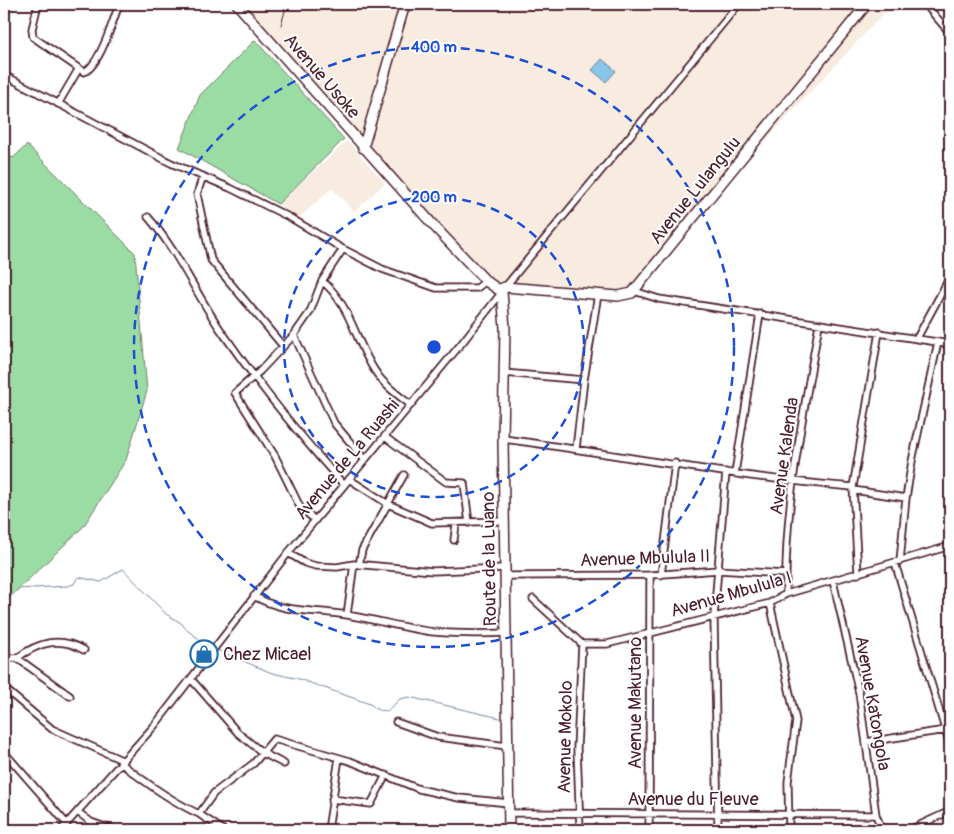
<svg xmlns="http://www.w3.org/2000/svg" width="954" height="834" viewBox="0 0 954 834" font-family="Pangolin,sans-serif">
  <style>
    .built { fill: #f8ebe0 }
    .green { fill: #9bdca5; stroke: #727e68 }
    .water { fill: #89c4e9; stroke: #70829d }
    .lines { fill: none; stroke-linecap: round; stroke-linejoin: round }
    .stream { stroke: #70829d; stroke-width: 1 }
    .street-casing { stroke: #4a1f2b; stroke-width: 9 }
    .secondary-casing { stroke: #4a1f2b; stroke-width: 12 }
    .street { stroke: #fff; stroke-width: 5.5 }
    .secondary { stroke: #fff; stroke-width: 9 }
    .rail { stroke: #4a1f2b; stroke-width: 1 }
    .ring { fill: none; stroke: #1d4ed8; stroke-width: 2.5; stroke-dasharray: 9 6 }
    .labels { text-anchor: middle; stroke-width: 4; stroke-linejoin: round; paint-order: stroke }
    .street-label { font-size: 18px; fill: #4a1f2b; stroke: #fff }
    .poi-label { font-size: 18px; fill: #4a1f2b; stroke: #fff; text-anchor: start }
    .centre { fill: #1d4ed8; stroke: #fff; stroke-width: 2.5 }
    .ring-label { font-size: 15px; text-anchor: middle; font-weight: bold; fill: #1d4ed8; stroke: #fff; stroke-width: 4; stroke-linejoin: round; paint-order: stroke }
  </style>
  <rect width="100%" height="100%" fill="#fff"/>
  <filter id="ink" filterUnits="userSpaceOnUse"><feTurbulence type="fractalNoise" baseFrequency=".02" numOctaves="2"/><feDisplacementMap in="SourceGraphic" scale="10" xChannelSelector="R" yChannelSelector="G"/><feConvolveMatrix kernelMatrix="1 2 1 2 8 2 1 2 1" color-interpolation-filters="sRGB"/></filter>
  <g filter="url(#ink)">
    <path class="built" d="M242,4H892L697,214L682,235L618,302L486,287Z
      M347,141L385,183L354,212L332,188L299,218L278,204Z"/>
    <path class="green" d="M255,40L344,139L278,204L179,148L200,95Z
      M27,145L135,253L147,391L126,460L83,527L4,603V153L13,158Z"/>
    <path class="water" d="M602,59L616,71L606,82L592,70Z"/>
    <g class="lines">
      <path class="stream" d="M18,589L67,586L74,584L78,577L101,582L123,569L166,614L181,623L187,630L211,648
        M217,650L272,673L299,679L370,704L378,710L387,711L400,699L409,697L500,718"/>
      <g class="street-casing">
        <path id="street" d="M38,4L32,29L33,37L84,72C99,67 114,19 119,4
          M925,4L950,33
          M4,75L171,163L230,188L289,217L343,249L382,269L436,288H477L486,281
          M58,104L78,70
          M203,176L197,194L211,260L283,346
          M148,217C177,250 195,292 220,329C257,383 300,436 344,485
          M322,281C351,304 356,345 377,374C385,386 399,396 411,405
          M505,287L739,4
          M634,291L659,299L950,344
          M294,335L334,423L365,460
          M917,338L950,277
          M504,373L584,380
          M385,437L446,482L464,483L469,523
          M503,439C620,454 736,478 853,487
          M576,449L584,380L598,294
          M735,473L760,314
          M349,479L388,504L432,523L504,521
          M853,490L906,498
          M315,520L300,507L275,456L235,393L260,371L294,335L310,312L322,281L343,249
          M454,540L456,524
          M288,553L305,563L316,566L337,567L354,564L433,571L505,568
          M900,561L906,498L912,461L938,342
          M895,563L950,746
          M359,565L362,550L404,475
          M858,574L853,487L879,332
          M661,575L675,463
          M505,576L650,575L718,570L786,574
          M833,581L859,693L876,815L882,830
          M786,594C784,503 804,413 819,324
          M254,596C281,612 309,610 340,614C371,618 402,628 434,632C458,634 482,634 507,633
          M533,599L582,644H607L770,603L786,594L950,546
          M770,603L796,721L788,782L789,830
          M347,615L354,564
          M17,658C39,642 60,636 84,650
          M4,664L11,658H17L70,696
          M191,679L238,733L263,753L284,764
          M4,688L52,729L124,761
          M396,722L438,737L507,746
          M866,742L946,730
          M4,752L67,824
          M122,764C146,783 171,801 199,814
          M332,799L371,804L386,775
          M79,813L91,822L114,830
          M509,813L876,815
          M61,830L155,725L288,553L461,344L502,292
          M223,830L199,814L214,793L254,763L274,739L350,761L419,789L459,798L509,803
          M328,830L339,758
          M580,830L577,748L582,644
          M649,830L650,575
          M718,830L714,617L726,472
          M909,830L950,811"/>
      </g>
      <g class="secondary-casing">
        <path id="secondary" d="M237,4L434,226L486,281L502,292L505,328L503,439L509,830
          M363,148L405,4
          M500,289L505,287L618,296L632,293L867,4"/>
      </g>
      <use href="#street" class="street"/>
      <use href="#secondary" class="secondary"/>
      <path class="rail" d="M941,4L950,14
        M281,25L287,4"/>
    </g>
  </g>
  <g class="ring">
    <circle cx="434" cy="347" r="150"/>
    <circle cx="434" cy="347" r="300"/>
  </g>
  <defs>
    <g id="shop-ring" transform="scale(1.4375)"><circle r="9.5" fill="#fff" stroke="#1f6fb2" stroke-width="1.5"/><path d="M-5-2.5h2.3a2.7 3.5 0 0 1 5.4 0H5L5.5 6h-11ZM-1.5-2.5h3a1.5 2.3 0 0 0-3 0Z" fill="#1f6fb2"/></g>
  </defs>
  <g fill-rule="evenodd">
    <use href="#shop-ring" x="204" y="654"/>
  </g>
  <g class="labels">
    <g class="street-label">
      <text transform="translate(322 76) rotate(49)" y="6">Avenue Usoke</text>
      <text transform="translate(695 190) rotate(-51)" y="6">Avenue Lulangulu</text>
      <text transform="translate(784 456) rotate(-82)" y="6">Avenue Kalenda</text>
      <text transform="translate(347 459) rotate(-50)" y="6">Avenue de La Ruashi</text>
      <text transform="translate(645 558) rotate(-2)" y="6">Avenue Mbulula II</text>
      <text transform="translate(489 559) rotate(-91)" y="6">Route de la Luano</text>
      <text transform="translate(731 594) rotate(-16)" y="6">Avenue Mbulula I</text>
      <text transform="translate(635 703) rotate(-90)" y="6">Avenue Makutano</text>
      <text transform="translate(873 703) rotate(80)" y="6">Avenue Katongola</text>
      <text transform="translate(565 737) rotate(-89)" y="6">Avenue Mokolo</text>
      <text x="693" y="805">Avenue du Fleuve</text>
    </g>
    <g class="poi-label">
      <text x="223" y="660">Chez Micael</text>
    </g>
  </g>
  <circle cx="434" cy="347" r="8" class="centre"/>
  <g class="ring-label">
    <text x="434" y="52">400 m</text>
    <text x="434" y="202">200 m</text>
  </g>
  <rect width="954" height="834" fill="none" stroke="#fff" stroke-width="20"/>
  <rect x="10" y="10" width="934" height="814" fill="none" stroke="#4a1f2b" stroke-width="2" filter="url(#ink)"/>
</svg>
